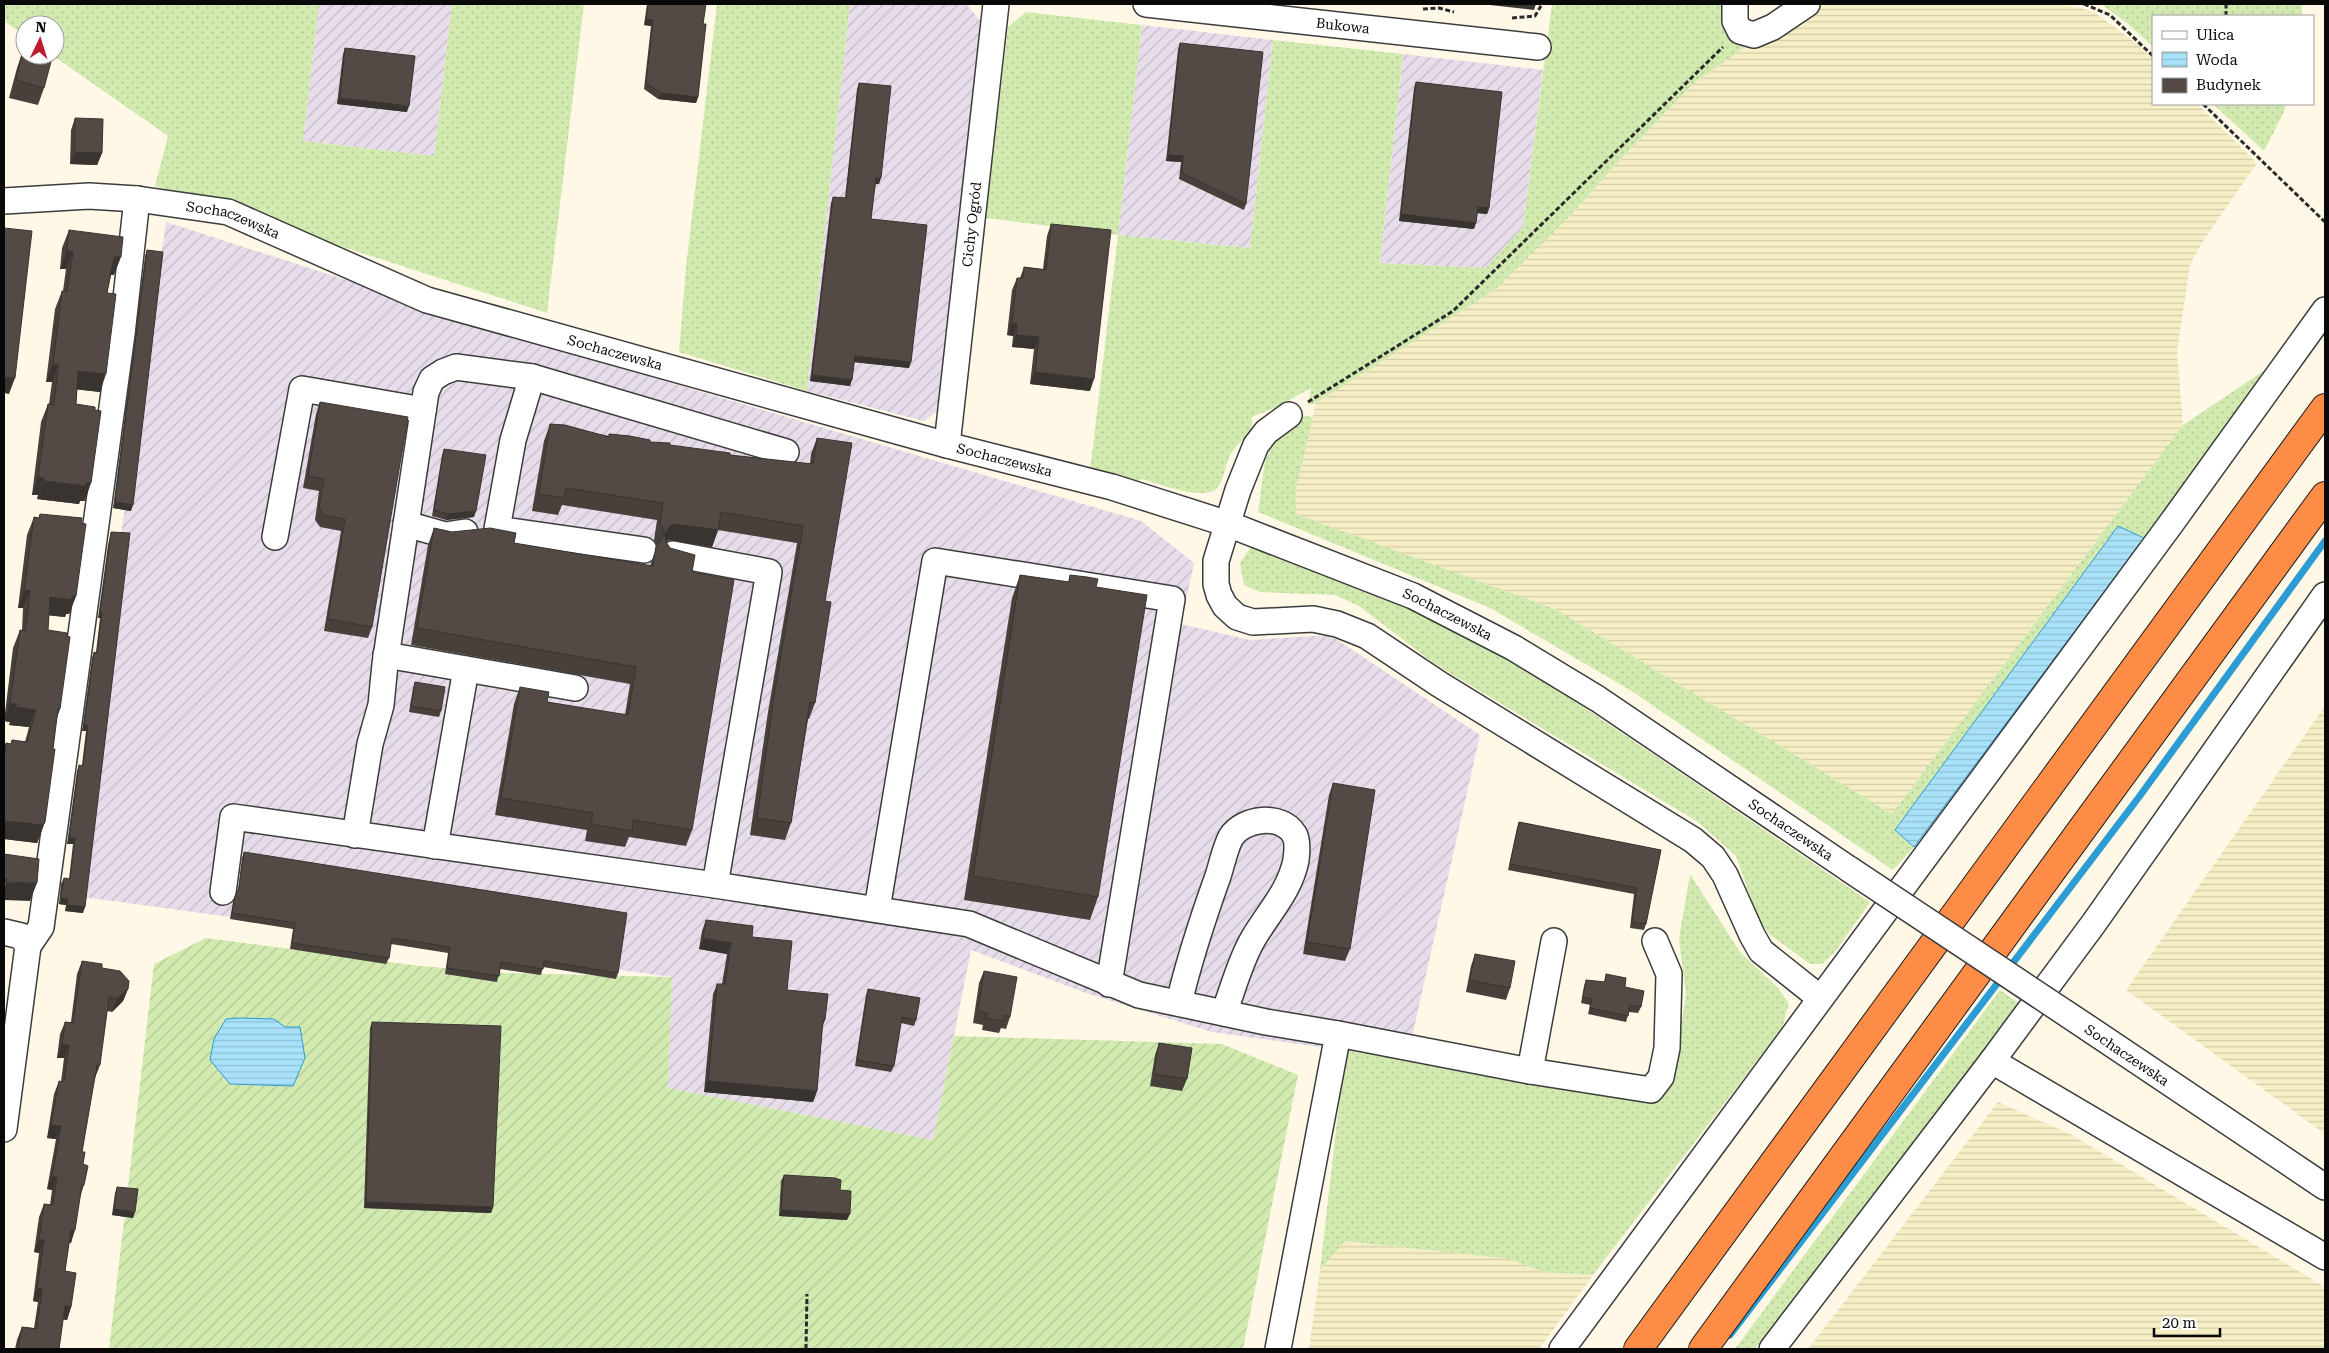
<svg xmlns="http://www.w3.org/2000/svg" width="2329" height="1353" viewBox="0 0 2329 1353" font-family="'Roboto Serif',serif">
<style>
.industrial{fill:url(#industrial-furrows)}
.farmland{fill:url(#farmland-rules)}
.grass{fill:url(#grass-dots)}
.garden{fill:url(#garden-furrows)}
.water{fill:url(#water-rules);stroke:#2b9dd4}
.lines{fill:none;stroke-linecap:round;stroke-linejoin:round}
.stream{stroke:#2b9dd4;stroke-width:7}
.minor-casing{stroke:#3c3c3c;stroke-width:28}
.highway-casing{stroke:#1a1a1a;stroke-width:30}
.path{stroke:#2b2b2b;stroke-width:3;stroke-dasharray:5 2.5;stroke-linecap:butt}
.minor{stroke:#fff;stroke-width:25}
.highway{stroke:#fd8d46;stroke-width:28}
.minor-bridge-casing{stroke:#3c3c3c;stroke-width:28;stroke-linecap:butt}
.minor-bridge{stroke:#fff;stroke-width:25}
.wall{fill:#47403b}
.shaded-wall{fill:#3a3430}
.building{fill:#534a45;stroke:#3a3430}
.labels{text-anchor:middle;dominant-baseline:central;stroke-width:5;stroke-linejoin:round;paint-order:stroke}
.street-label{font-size:14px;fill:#090909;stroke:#fff}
</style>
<defs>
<pattern id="industrial-furrows" width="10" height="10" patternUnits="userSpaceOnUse" patternTransform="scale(1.25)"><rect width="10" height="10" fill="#e7dcea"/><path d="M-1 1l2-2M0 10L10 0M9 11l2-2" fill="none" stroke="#c5bbc7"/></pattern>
<pattern id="farmland-rules" width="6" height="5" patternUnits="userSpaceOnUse" patternTransform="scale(1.25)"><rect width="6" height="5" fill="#f6eec5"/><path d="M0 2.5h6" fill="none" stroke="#d2cba8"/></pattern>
<pattern id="grass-dots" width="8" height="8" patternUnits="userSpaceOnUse" patternTransform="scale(1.25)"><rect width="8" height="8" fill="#d2eaaf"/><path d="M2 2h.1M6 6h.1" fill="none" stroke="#b3c795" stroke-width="1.8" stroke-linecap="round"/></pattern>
<pattern id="garden-furrows" width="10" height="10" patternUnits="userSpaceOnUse" patternTransform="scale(1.25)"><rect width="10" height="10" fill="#d2eaaf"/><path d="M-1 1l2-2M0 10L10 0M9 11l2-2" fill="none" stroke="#b3c795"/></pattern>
<pattern id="water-rules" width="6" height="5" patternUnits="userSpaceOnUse" patternTransform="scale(1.25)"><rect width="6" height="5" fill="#a8e1f9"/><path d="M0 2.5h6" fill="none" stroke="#8fc0d4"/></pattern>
</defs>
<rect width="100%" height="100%" fill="#fff8e6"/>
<path class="industrial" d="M319,4h133l-18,152 -131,-15z
M850,4l117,1 15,18 -45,388 -13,10 -117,-30z
M1142,25l131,15 -23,208 -132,-13z
M1403,54l140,16 -20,157 -37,41 -106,-5z
M166,222l464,149 511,150 53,42 -13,61 69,16 80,-5 150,100 -73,324 -195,-27 -123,-38 -118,-44 -38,190 -265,-52 4,-111 -603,-82z"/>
<path class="farmland" d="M1814,4h248l30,7 43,31 18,17v45h44l60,59 -54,78 -13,24 -13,86 6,74 -291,389 -335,-204 -262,-96 1,-25 20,-86 180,-114 71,-70 54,-60 72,-75 55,-39z
M2325,706v428l-199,-144z
M1998,1102l74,33 253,152v62h-517z
M1345,1241l165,18 33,13 50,3 -54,74h-230l11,-79z"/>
<path class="grass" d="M4,4h315l-16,137 131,15 18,-152h132l-37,309 -392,-127 13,-50 -116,-81h3v-30h-30v11l-21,-15z
M717,4h133l-43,387 -128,-39 7,-85z
M1552,4h178l18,41 -55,39 -72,75 -54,60 -71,70 -180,114 -8,2 3,-17 -32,18 -27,11c2,17 -11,22 -20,35 -7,10 -7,25 -14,35 -11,16 -60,-4 -77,-8l-3,2 -48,-10 28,-236 -132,-17 22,-191 18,-15 116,13 -24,210 132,13 23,-208 130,14 -23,209 106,5 37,-41z
M2101,4h201v12h-149v31l-26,-24z
M2213,104h73l-3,10 -19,37z
M2271,366l-127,172 -25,-12 -223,304 18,17 -21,23 -263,-180 -140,-82 -232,-96 7,-51 12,-25 24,-21 12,2 -17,72v25l261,96 335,204 291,-389z
M1250,548h20l178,76 96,56 326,222 -35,50 -13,12h-12l-41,-30 -11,-16 -22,-62 -38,-34 -263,-158 -76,-58 -24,-11 -75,-3 -16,-7 -4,-22z
M1690,874l50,78 39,37 10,15 -7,24 -189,247 -50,-3 -33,-13 -165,-18 -25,29 25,-219 62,8 238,41 24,-11 17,-94 -7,-57z
M2000,990l20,14 -265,345h-20z"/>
<path class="garden" d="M206,938l214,28 85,7 167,4 -4,111 265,52 21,-104 268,8 76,31 -55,274h-1134l45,-385z"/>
<path class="water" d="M2118,526l26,12 -230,309 -19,-17z
M239,1018l35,1 11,8h15l5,31 -12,28 -63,-2 -20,-24 4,-21 12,-20z"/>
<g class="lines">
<path class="stream" d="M1730,1335l409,-538 186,-256"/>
<g class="minor-casing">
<g id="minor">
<path id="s1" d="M1146,4l392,43"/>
<path d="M1735,4v17l5,10 14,4 19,-8 34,-23"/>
<path id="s2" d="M4,201l85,-5 48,3 91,13 199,88 520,145 165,42 116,37 185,72 101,52 84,51 251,170"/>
<path d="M532,377l-19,63 -16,89 147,21"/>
<path d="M1289,415l-23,17 -10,13 -18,45 -22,71v23l3,11 6,11 12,11 16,5 60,-3 24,5 30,12 72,48 254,156 20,17 12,18 27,60 9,16 59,47"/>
<path id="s3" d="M947,445l49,-441"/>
<path d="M406,524l39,11 20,-3"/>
<path d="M275,537l27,-148 121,21"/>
<path d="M673,554l96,18 -54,313"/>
<path d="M386,655l189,33"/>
<path d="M355,835l15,-91 11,-39 4,-41 41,-272 6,-13 11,-7 13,-5 76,10 254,75"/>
<path d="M435,846l31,-177"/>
<path d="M223,892l10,-75 482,68 254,39 170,71 127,27 72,12 -60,315"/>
<path d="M877,909l58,-348 237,38 -63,385"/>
<path d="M4,932l17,4 7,10 -24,183"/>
<path d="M28,946l13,-19 81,-593 15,-135"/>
<path d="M1179,1003c10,-43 24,-85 39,-127 4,-12 7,-28 13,-39 12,-19 50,-24 63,-3 4,6 3,18 2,26 -6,31 -28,53 -43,79 -13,22 -20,50 -29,74"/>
<path d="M2088,1028l237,159"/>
<path d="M1338,1034l192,37 121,19 10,-13 6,-29 2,-74 -14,-33"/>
<path d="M1992,1061l333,196"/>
<path d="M1530,1071l24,-130"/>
<path d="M1562,1349l608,-824 155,-215"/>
<path d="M1772,1349l220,-288 102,-138 231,-328"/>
</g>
</g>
<g class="highway-casing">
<path id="highway" d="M1638,1349l687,-941
M1703,1349l622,-853"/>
</g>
<path class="path" d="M2084,4l26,11 43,41
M1423,9l16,-1 15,4
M2226,16v-12
M1512,18l23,-2 7,-12
M2203,104l122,118
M1308,402l145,-91 270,-264
M806,1349l1,-55"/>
<use href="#minor" class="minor"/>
<use href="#highway" class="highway"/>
<g class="minor-bridge-casing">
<path id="minor-bridge" d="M1849,869l239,159"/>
</g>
<use href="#minor-bridge" class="minor-bridge"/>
</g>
<path class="wall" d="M647,4h59l-3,20 -5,73 -2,6 -38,-4 -14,-10 7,-63 -7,-1z
M1180,43l66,161 -2,6 -65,-31 2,-17 -15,-1 12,-112z
M345,48l62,64 -70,-8 6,-50z
M23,50l21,38 -6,17 -29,-7 8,-30z
M1416,82l73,126 -2,6 -10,-1 -3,16 -75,-8 15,-133z
M859,83l20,101h-4l-4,35 38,149 -55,-6 -4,24 -40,-5 21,-178 2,-6 12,1 12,-109z
M75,118l27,35 -5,12 -27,-1 1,-34z
M1051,224l39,167 -60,-7 4,-35 -22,-2 1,-11 -6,-1 5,-45 5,-12h3l4,-11 19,2 4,-33z
M69,230l45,45h-3l-4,18 -7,99 -23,-3 -1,15 9,97h-5l-1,3 -42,-5 1,-4h-6l9,-73 7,-18h1l3,-22h-6l9,-73 7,-18h1l3,-22h-6l2,-21z
M147,250l-16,261 -18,-3 32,-252z
M320,402l52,225 -4,11 -44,-7 17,-100 -21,-4 -5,-7 4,-29 -16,-3 13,-74z
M550,424l59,12v-2l41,8 80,13 80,9 1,-10 6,-16 8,163 -10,102 -6,16h-1l-17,104 -6,17 -35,-5 18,-123 29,-169 -79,-13 -6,17 -43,-7 -3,2 4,6 22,24v258l-6,16 -57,-9 -4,10 -40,-6 2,-11 -92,-15 19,-111 6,-17 27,15 78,13 5,-31 -219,-39 17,-100 6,-17 18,4 62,11 136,23 7,-21 -3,-5 3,-20 -95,-15 -4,10 -26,-4 12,-70z
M444,449l30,68 -28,3 -14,-4 10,-61z
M40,514l36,82 -7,18h-3l-1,3 -16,-2 -1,15 8,90 -11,102 -8,21 -33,-4v-91l2,-5 5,1 1,-4 13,2 4,-15 -20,-2 1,-3 -6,-1 9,-73 7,-18h2l1,-22h-5l9,-73 7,-18 5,1z
M111,532l-28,381 -18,-2 1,-6 -7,-1 2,-20 3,-6 5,1 4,-35h-6l10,-73 2,-6h3l4,-34h-4l10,-73 2,-6h2l4,-34h-2l10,-73z
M1020,575l48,7 2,-7 26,12 2,310 -8,23 -126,-20 48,-302z
M415,682l26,29 -2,6 -30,-5 4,-24z
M1333,783l17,166 -5,12 -42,-7 26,-159z
M1519,822l142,28 -15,74 -2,6 -14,-2 4,-34 -126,-24 9,-42z
M244,852l374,121 -2,6 -73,-12 -2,8 -41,-6 -3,13 -52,-8 3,-21 -57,-9 -2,14 -3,6 -96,-15 3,-20 -63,-10 3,-17 5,-11 4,-33z
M706,920l46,17 35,53 38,30 -3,8 -5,63 -4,11 -109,-10 9,-98 4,-10h5l5,-30 -28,-5 3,-18z
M1475,954l35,34 -4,12 -40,-8 5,-26z
M82,961l20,7 26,21 -5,12 -11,11 -5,-1 -12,67h-1l-12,74 2,33 -4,12 -9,46h-2l-4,28 6,36 -4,13 -4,-1 -4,30h-44l2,-9 5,-13 12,1 4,-26 -5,-1 6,-48 -5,-1 5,-35 5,-13 6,1 2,-15 -5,-1 9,-50 -9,-1 7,-44 5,-13 2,1 3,-24h-7l3,-24 5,-12h6l6,-48z
M984,971l26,46 -4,12 -5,-1 -2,5 -17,-3 1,-5 -10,-2 6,-40z
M1606,974l19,13 16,20 -3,6 -9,-1 -3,10 -38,-8 2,-9 -9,-2 3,-17 2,-6 18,2z
M868,989l48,31 -2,6 -13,-3 -7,43 -3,6 -36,-6 11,-71z
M372,1022l121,185 -2,6 -127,-5 6,-180z
M1159,1043l28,36 -5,12 -32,-5 5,-31z
M784,1175l56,15 7,30 -68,-4 2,-35z
M117,1187l16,31 -21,-3 3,-22z"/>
<path class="shaded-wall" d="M1481,4h55l-2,6z
M646,19l7,1 -2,6 -7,-1z
M661,93l37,4 -2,6 -38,-4z
M340,98l69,8 -2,6 -70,-8z
M75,152l27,1 -5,12 -27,-1z
M1168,155l15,1 -2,6 -15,-1z
M876,178h5l-2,6h-5z
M1478,207l11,1 -2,6 -11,-1z
M1401,214l75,9 -2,6 -75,-8z
M67,251l6,1 -7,17h-6z
M114,257h7l-7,18 -6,-1z
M1012,323l5,1 -4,12 -6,-1z
M1016,335l23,2 -5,12 -22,-2z
M855,356l56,6 -2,6 -56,-6z
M53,364l5,1 -6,17h-6z
M78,371l28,3 -6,18 -28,-3z
M1035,372l59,7 -4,12 -60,-7z
M812,375l40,5 -2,6 -40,-5z
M4,377l11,1 -6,16 -5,-1z
M38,477l6,1 -6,17h-6z
M44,481l42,2h5l-6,18h-5l-1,3 -42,-5z
M115,502l18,3 -2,6 -18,-3z
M476,511l-2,6 -28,3 2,-6z
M675,524l43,6 -6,17 -43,-7 -7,4 3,-10 4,-7z
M24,590l6,1 -7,17h-5z
M72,596h4l-7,18h-3l-1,3 -21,-2 6,-18z
M100,612h2l-2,6h-2z
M10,703l6,1 -6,18 -6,-1z
M16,707l20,3 -7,17 -20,-2z
M58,709h2l-6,18z
M84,725h4l-2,6h-4z
M4,821l41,1 -8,21 -33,-4z
M69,838h6l-2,6h-6z
M4,879h3l-3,9z
M6,882l31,1 -7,18 -26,-1v-10z
M61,898l7,1 -2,6 -7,-1z
M67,905l18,2 -2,6 -18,-2z
M703,938l28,5 -4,11 -28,-5z
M128,989l-5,12 -11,11 5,-13z
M62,1045h7l-5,13h-7z
M97,1065h3l-5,13h-3z
M708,1081l109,10 -4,11 -109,-10z
M51,1125l10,1 -5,13 -9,-1z
M52,1177h5l-5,13 -5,-1z
M366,1202l127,5 -2,6 -127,-5z
M114,1209l21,3 -2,6 -21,-3z
M781,1210l69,4 -3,6 -68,-4z
M71,1230h4l-4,13h-5z
M39,1240h5l-5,13 -5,-1z
M37,1288l5,1 -4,13 -5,-1z
M65,1306l6,1 -4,13 -7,-1z"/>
<path class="building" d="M648,4h58l-3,20h3l-8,73 -37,-4 -15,-10 7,-63 -7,-1z
M1180,43l83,9 -17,152 -64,-31 1,-17 -15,-1z
M345,48l70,8 -6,50 -69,-8z
M23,50l2,1v4h16l11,3 -8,30 -28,-8z
M1416,82l86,10 -13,116 -11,-1 -2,16 -75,-9z
M859,83l32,3 -10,92h-5l-5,41 56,6 -16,137 -56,-6 -3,24 -40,-5 21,-178 13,1z
M75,118l28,1 -1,34 -27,-1z
M1051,224l60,6 -17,149 -59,-7 4,-35 -23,-2 1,-11 -5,-1 5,-45h6l1,-11 22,3z
M4,228l28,3 -17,147 -11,-1z
M69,230l54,7 -2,20h-7l-7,36 9,1 -10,80 -28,-3 -2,33 19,3v3l6,1 -10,72h-5v3l-42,-5v-3l-6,-1 10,-73 6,1 4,-37v-3l-5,-1 9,-73 5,1 6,-40 -6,-1z
M147,250l16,2 -30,253 -18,-3z
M320,402l88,15 -36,210 -44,-8 17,-100 -21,-4 -5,-7 5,-29 -16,-3z
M550,424l15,1 44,12v-3l21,2 20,4v2l20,1v2l60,8v2l83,9 4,-26 35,5 -27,158 6,1 -16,101 -5,-1 -19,121 -34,-5 17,-122 29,-170 -82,-14 -3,18 -43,-6 -6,3 -4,7 1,8 4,6 25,7 -3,17 42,8 -42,250 -59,-10 -1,11 -41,-7 2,-11 -92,-15 19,-111 29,5 -2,10 81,13 8,-48 -219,-39 17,-100 18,4 38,-4 26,5 -2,10 139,23 3,-20 8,-10v-8l-4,-5 3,-20 -97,-15 -2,10 -25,-4z
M444,449l42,6 -10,56 -28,3 -14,-4z
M40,514l42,4 -1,5 5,1 -10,72h-4v4l-22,-3 -2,33 19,3v3l3,1 -10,72h-2l-5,40h2l-10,73 -2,3 -39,-4v-64l2,-14 5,1 1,-4 15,2 9,-32 -20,-3v-3l-6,-1 10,-73 5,1 3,-20 2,-20 -6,-1 10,-73 5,1z
M111,532l19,1 -45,374 -18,-2 1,-6 -7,-1 3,-20 6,1 5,-41h-6l10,-73 4,1 5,-41h-4l10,-73 3,1 5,-41h-2z
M1020,575l49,7 1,-7 17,2 11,2 -2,8 51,8 -49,302 -125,-21z
M415,682l30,5 -4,24 -30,-5z
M1333,783l42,7 -25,159 -43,-7z
M1519,822l142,28 -15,74 -14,-2 5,-34 -127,-24z
M244,852l383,61 -9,60 -74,-12 -1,8 -42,-7 -2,14 -52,-8 3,-21 -58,-9 -3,20 -97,-15 3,-20 -63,-10 3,-17 4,-8z
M4,854l35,5 -2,24 -31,-1 1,-3h-3z
M706,920l47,6 -1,11 40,4 -5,49 41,4 -3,26h-2l-6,71 -109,-10 9,-97h8l6,-41 -28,-5z
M1475,954l40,7 -5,27 -40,-8z
M82,961l20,3v4l18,3 9,10 -1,8 -11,10 -8,-2 -9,68h-3l-15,87h3l-2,12 5,2 -4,19h-2l-7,45h-4l-6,41 11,2 -5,34 -6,-1 -6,43h-41l4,-22 15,2 5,-40 -5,-1 7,-48h-5l5,-36 9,1 4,-28h-5l9,-51 -10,-1 8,-44 5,1 5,-37h-7l3,-23 8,1z
M984,971l33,6 -7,40 -6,-2 -1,6 -17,-3 1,-5 -9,-2z
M1606,974l20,4 -1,9 19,4 -3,16 -11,-2 -2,11 -38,-8 2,-9 -9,-2 3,-17 19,2z
M868,989l52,9 -4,22 -14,-3 -8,49 -37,-6z
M372,1022l129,4 -8,181 -127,-5z
M1159,1043l33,5 -5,31 -33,-5z
M784,1175l51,3 6,2 -1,10 11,1 -1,23 -69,-4z
M117,1187l21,2 -3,23 -21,-3z"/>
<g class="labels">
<g class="street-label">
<text stroke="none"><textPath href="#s1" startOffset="198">Bukowa</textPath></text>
<text stroke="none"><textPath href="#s2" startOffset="232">Sochaczewska</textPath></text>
<text stroke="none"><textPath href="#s3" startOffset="222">Cichy Ogród</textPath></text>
<text stroke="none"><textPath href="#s2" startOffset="638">Sochaczewska</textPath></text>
<text stroke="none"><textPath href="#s2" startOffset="1042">Sochaczewska</textPath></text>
<text stroke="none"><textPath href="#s2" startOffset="1512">Sochaczewska</textPath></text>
<text stroke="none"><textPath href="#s2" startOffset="1918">Sochaczewska</textPath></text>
<text transform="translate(2127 1055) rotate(34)">Sochaczewska</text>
</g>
</g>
<rect width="2329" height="1353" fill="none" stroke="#090909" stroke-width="10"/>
<rect x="2152" y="15" width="162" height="90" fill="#ffffff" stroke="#9d9d9d"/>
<rect x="2162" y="31" width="25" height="8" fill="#ffffff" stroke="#9d9d9d"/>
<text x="2196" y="40" font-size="15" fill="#090909">Ulica</text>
<rect x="2162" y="52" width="25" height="15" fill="url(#water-rules)" stroke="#9d9d9d"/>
<text x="2196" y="65" font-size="15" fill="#090909">Woda</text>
<rect x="2162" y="78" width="25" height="15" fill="#534a45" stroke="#9d9d9d"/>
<text x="2196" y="90" font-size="15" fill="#090909">Budynek</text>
<g transform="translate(40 40) rotate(4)"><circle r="24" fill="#ffffff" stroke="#9d9d9d"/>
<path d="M0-4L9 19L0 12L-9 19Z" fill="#bf1c2f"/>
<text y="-8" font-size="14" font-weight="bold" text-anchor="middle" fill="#090909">N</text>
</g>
<path d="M2154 1328v8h66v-8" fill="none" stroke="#090909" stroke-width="2.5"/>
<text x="2162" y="1328" font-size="15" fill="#090909" stroke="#ffffff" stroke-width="4" paint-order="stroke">20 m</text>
</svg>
